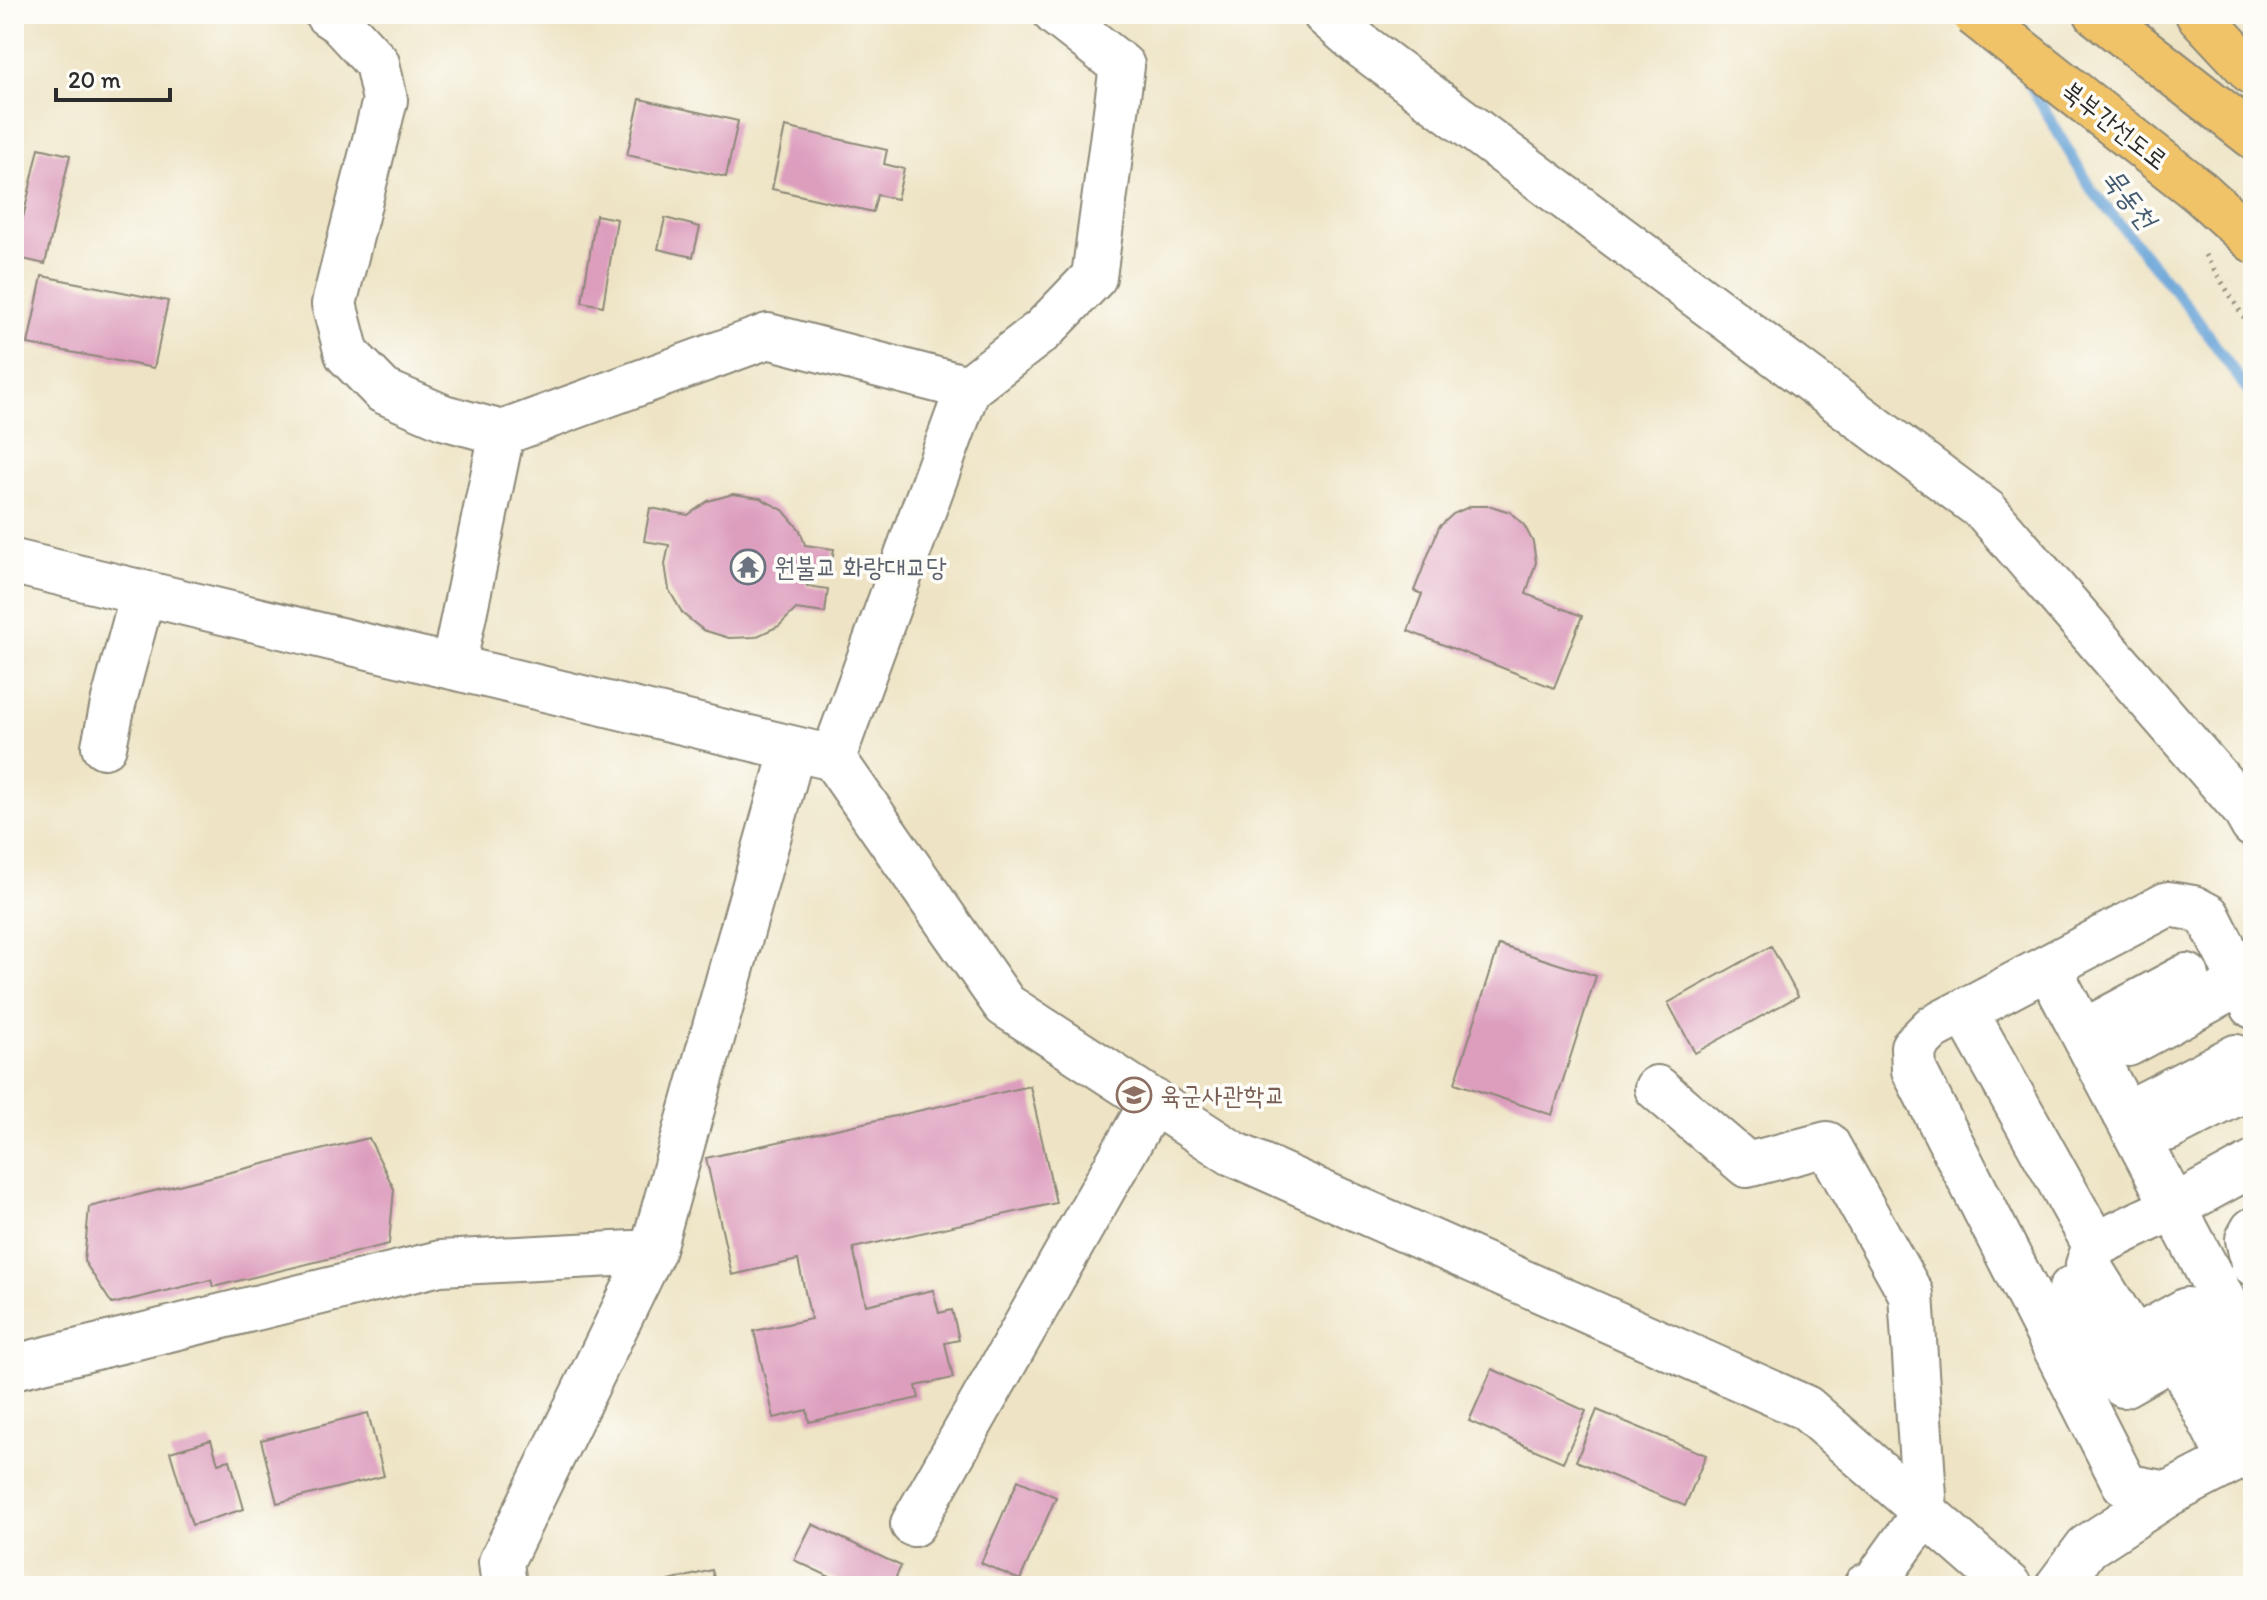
<svg xmlns="http://www.w3.org/2000/svg" width="2267" height="1600" viewBox="0 0 2267 1600" font-family="Itim,'Poor Story',sans-serif">
<style>
.lines{fill:none;stroke-linecap:round;stroke-linejoin:round}
.stream{stroke:#66a3d7;stroke-width:11}
.building{fill:#dd9ebe}
.minor-casing{stroke:#8c8878;stroke-width:48}
.highway-casing{stroke:#8c8878;stroke-width:48}
.path{stroke:#8c8878;stroke-width:5;stroke-dasharray:2 6;stroke-linecap:butt}
.minor{stroke:#fff;stroke-width:44}
.highway{stroke:#f1c369;stroke-width:44}
.highway-bridge-casing{stroke:#8c8878;stroke-width:48;stroke-linecap:butt}
.highway-bridge{stroke:#f1c369;stroke-width:44}
.labels{text-anchor:middle;dominant-baseline:central;stroke-width:7;stroke-linejoin:round;paint-order:stroke}
.street-label{font-size:26px;fill:#2b2b2b;stroke:#fdfcf7}
.worship-label{font-size:26px;fill:#5b616d;stroke:#fdfcf7;text-anchor:start}
.education-label{font-size:26px;fill:#785e54;stroke:#fdfcf7;text-anchor:start}
.water-label{font-size:28px;font-style:italic;fill:#435b70;stroke:#fdfcf7}
</style>
<rect width="100%" height="100%" fill="#fdfcf7"/>
<filter id="ink" filterUnits="userSpaceOnUse"><feTurbulence type="fractalNoise" baseFrequency=".0125" numOctaves="2"/><feDisplacementMap in="SourceGraphic" scale="16" xChannelSelector="R" yChannelSelector="G"/><feConvolveMatrix kernelMatrix="1 2 1 2 8 2 1 2 1" color-interpolation-filters="sRGB"/></filter>
<filter id="wash" filterUnits="userSpaceOnUse"><feTurbulence type="fractalNoise" baseFrequency=".006" numOctaves="4" result="noise"/><feDisplacementMap in="SourceGraphic" scale="32" xChannelSelector="R" yChannelSelector="G"/><feGaussianBlur stdDeviation="1.8" result="paint"/><feColorMatrix in="noise" values="0 0 0 0 0 0 0 0 0 0 0 0 0 0 0 0 0 1.4 0 .05"/><feComposite in="paint" operator="in"/></filter>
<g filter="url(#wash)">
<rect width="100%" height="100%" fill="#eee4c5"/>
<g class="lines">
<path class="stream" d="M2025,77l66,112 100,122 62,87"/>
</g>
<g id="blocks">
<path class="building" d="M640,99l98,22 -12,56 -99,-22z
M785,127l102,23 -3,14 20,5 -7,30 -20,-4 -4,17 -101,-23z
M39,148l31,7 -25,109 -31,-7z
M596,215l21,4 -14,87 -21,-4z
M665,218l35,9 -7,30 -35,-8z
M42,276l126,25 -14,67 -126,-24z
M733,494l27,4 23,12 17,20 5,15 29,4 -4,24 -21,-3 -2,16 21,3 -3,24 -29,-4 -17,17 -24,11 -26,1 -26,-8 -20,-16 -14,-24 -4,-26 4,-19 -25,-4 6,-33 38,7 20,-14z
M1471,506h20l19,6 14,13 9,17 3,20 -10,32 56,22 -28,72 -146,-57 14,-37 -8,-3 25,-64 14,-13z
M1499,945l97,31 -44,139 -97,-32z
M1771,946l27,50 -103,57 -27,-50z
M1030,1086l26,117 -203,45 13,57 67,-15 6,23 13,-3 7,30 -14,3 8,35 -37,8 3,12 -110,24 -2,-12 -33,8 -20,-87 57,-12 -13,-59 -66,15 -26,-117z
M369,1138l25,51 -5,55 -176,43 -2,-7 -99,24 -28,-43 5,-54z
M1492,1369l94,42 -23,51 -94,-41z
M1597,1410l109,45 -21,51 -109,-45z
M368,1413l16,63 -107,27 -16,-63z
M211,1440l7,23 12,-3 14,49 -52,16 -22,-73z
M1018,1480l38,17 -36,83 -39,-17z
M812,1524l89,42 -9,20h-43l-55,-26z
M712,1570l4,16h-62v-1z"/>
</g>
</g>
<g filter="url(#ink)">
<use href="#blocks" fill-opacity="0" stroke="#8c8878" stroke-width="2"/>
<g class="lines">
<g class="minor-casing">
<path id="minor" d="M327,14l12,8 38,41 8,37 -51,204 13,50 36,37 60,26 59,16 -49,234
M1325,14l37,32 624,465 258,298 9,16
M502,433l266,-97 200,52
M14,562l819,196 172,247 227,148 574,255 203,178
M104,746l9,-42 30,-111
M833,758l135,-370 75,-58 51,-53 28,-211 -66,-52
M2048,967l205,390
M1965,1011l130,234
M2083,1032l104,-56
M2128,1044l113,-61
M1657,1088l90,77 80,-21 84,150 14,218 -52,73 -7,1
M2125,1114l111,-57
M2167,1129l86,-44
M2253,1164l-79,43 -79,38 -7,20 46,74 53,-29 66,113
M2253,1230l-5,9 5,24
M2071,1289l52,96 53,-30 55,106
M14,1367l426,-104 212,-11
M2168,1494l-34,-6 -10,-5 -210,-413 -1,-23 19,-19 236,-124 25,4 15,8 45,90
M913,1524l240,-423
M504,1586l-3,-24 151,-310 141,-503
M2058,1586l29,-39 81,-53 85,-44"/>
</g>
<g class="highway-casing">
<path id="highway" d="M2097,14l156,122
M2198,14l55,59
M2200,192l53,48"/>
</g>
<path class="path" d="M2205,255l48,77"/>
<use href="#minor" class="minor"/>
<use href="#highway" class="highway"/>
<g class="highway-bridge-casing">
<path id="highway-bridge" d="M1974,14l226,178"/>
</g>
<use href="#highway-bridge" class="highway-bridge"/>
</g>
</g>
<defs>
<g id="temple-ring" transform="scale(1.8)"><circle r="9.5" fill="#fdfcf7" stroke="#6b7280" stroke-width="1.5"/><path d="M0-6L5-2H3V0L6.5 2.5H4V6H1.5V3h-3V6H-4V2.5H-6.5L-3 0V-2H-5Z" fill="#6b7280"/></g>
<g id="university-ring" transform="scale(1.8)"><circle r="9.5" fill="#fdfcf7" stroke="#8d6e63" stroke-width="1.5"/><path d="M0-5L7-2L0 1L-7-2ZM-4 1L0 2.5L4 1V4Q0 6-4 4Z" fill="#8d6e63"/></g>
</defs>
<g fill-rule="evenodd">
<use href="#temple-ring" x="748" y="567"/>
<use href="#university-ring" x="1134" y="1095"/>
</g>
<g class="labels">
<g class="street-label">
<text transform="translate(2115 125) rotate(38)">북부간선도로</text>
</g>
<g class="worship-label">
<text x="774" y="567">원불교 화랑대교당</text>
</g>
<g class="education-label">
<text x="1160" y="1095">육군사관학교</text>
</g>
<g class="water-label">
<text transform="translate(2130 198) rotate(52)">묵동천</text>
</g>
</g>
<rect width="2267" height="1600" fill="none" stroke="#fdfcf7" stroke-width="48"/>
<path d="M56 88v12h114v-12" fill="none" stroke="#2b2b2b" stroke-width="4"/>
<text x="68" y="88" font-size="24" fill="#2b2b2b" stroke="#fdfcf7" stroke-width="6" paint-order="stroke">20 m</text>
</svg>
